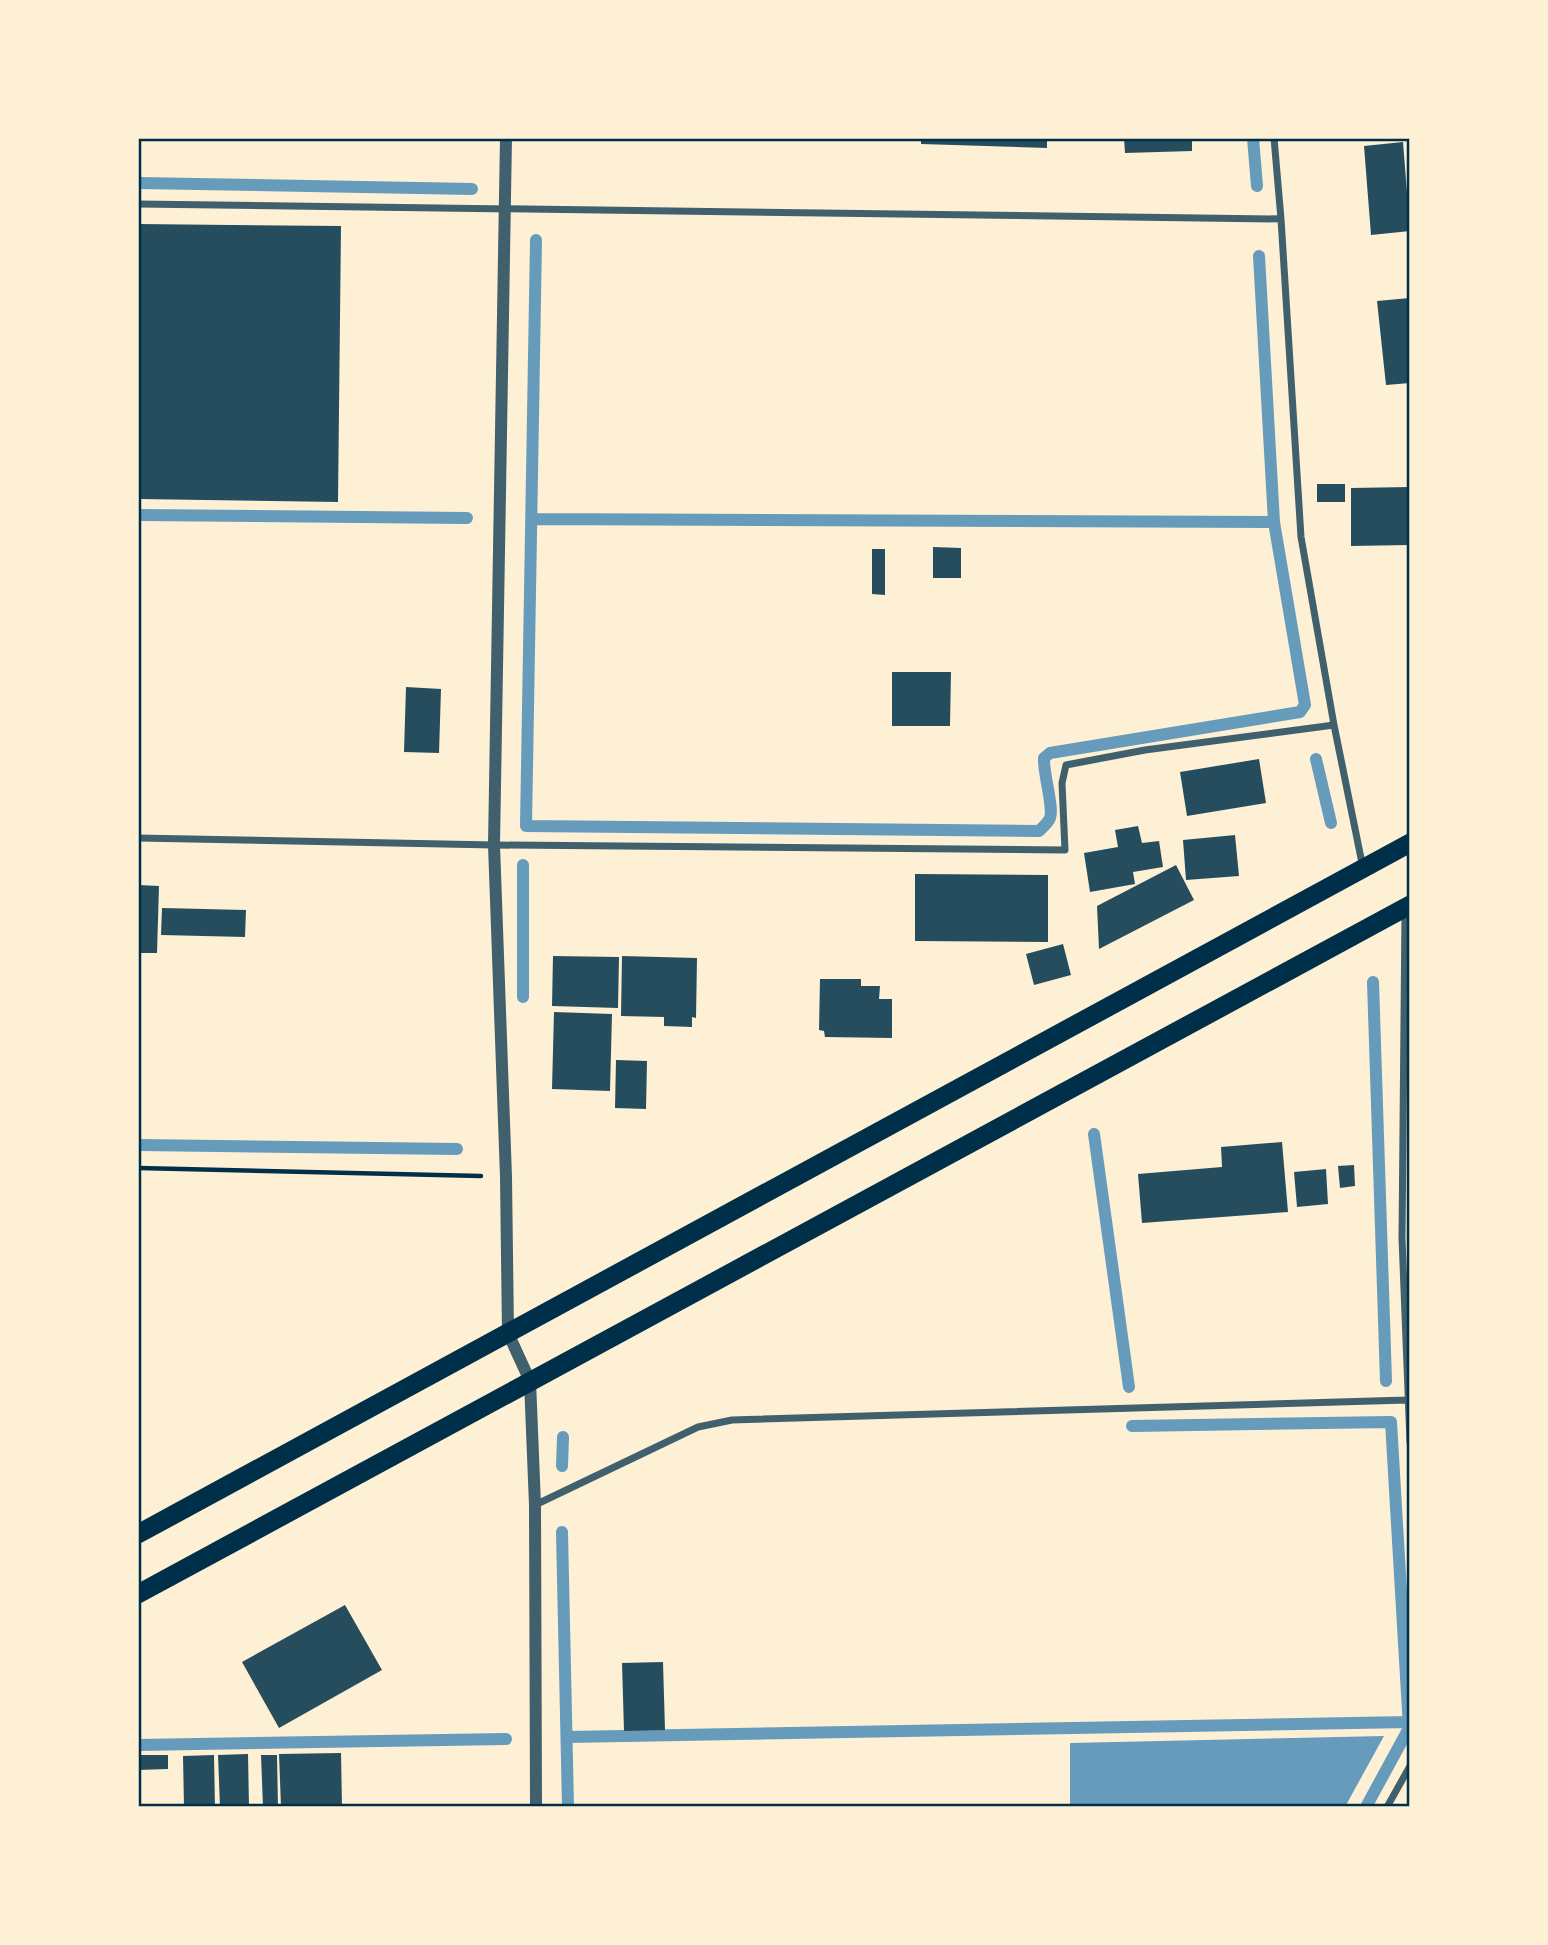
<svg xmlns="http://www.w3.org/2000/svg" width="1548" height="1945" viewBox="0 0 1548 1945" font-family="'Asap Condensed',sans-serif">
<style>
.water{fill:#669bbc}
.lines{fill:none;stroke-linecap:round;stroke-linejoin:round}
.stream{stroke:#669bbc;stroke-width:12}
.building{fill:#264d5e}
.path{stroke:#003049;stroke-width:4.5}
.minor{stroke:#3f606c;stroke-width:7}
.tertiary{stroke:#3f606c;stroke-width:12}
.trunk{stroke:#003049;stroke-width:19}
.neatline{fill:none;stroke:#003049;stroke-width:2.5}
</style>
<rect width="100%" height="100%" fill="#fdf0d5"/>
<path class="water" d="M1384,1736l-39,71h-275v-64z"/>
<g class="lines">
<path class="stream" d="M1253,138l4,48
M138,183l334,6
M536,240l-10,586 513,5c4,-4 9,-8 11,-13 4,-11 -7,-45 -6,-60l6,-5 250,-41 5,-7 -31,-183 -15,-266
M138,515l329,3
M532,519l742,3
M1316,759l15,64
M1373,982l13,399
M523,997v-132
M1094,1134l35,253
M138,1145l319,4
M1132,1426l259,-4 18,306 -43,79
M562,1466l1,-29
M562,1532l6,275
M568,1737l841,-15
M138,1745l368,-6"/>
</g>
<path class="building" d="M921,138h126v10l-126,-4z
M1124,138h68v13l-67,2z
M1403,142l7,89 -39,4 -7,-89z
M138,224l203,2 -3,276 -200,-3z
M1410,298v85l-24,2 -9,-84z
M1317,484h28v18h-28z
M1410,487v58l-59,1v-58z
M933,547l28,1v30h-28z
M872,549h13v46l-13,-1z
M892,672h59l-1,54h-58z
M406,687l35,2 -2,64 -35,-1z
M1259,759l7,44 -79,13 -7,-44z
M1138,826l4,17 17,-2 4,26 -30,5 2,12 -45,8 -6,-39 34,-6 -3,-17z
M1235,835l4,41 -53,4 -3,-40z
M1176,865l18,35 -95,49 -2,-43z
M915,874l133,1v67l-133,-1z
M138,885l21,1 -2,67h-19z
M162,908l84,2 -1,27 -84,-2z
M1063,944l8,31 -37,10 -8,-31z
M553,956l66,1 -1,51 -66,-2z
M622,956l75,2 -1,60 -4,-1v10l-28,-1v-9l-43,-1z
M820,979h41v7h19l-1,13h13v39l-67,-1 -1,-6 -5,-1z
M554,1012l58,2 -2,77 -58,-2z
M616,1060l31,1 -1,48 -31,-1z
M1282,1142l6,70 -146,11 -4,-49 84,-7 -1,-20z
M1354,1165l1,21 -15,2 -2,-22z
M1326,1169l2,35 -31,3 -3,-35z
M345,1605l37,65 -103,58 -37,-66z
M663,1662l2,68 -41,1 -2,-68z
M341,1753l1,54h-61l-2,-53z
M248,1754l1,53h-29l-2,-52z
M138,1755h30v14l-30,1z
M214,1755l1,52h-31l-1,-51z
M261,1755h16l1,52h-15z"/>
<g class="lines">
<path class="path" d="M138,1168l343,8"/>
<path class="minor" d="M1274,138l7,81 20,318 33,188 29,143
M138,204l1143,15
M138,838l356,7 571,5 -3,-67 4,-18 79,-15 189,-25
M1405,912l-3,326 8,204
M535,1505l163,-78 34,-7 675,-20
M1387,1807l23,-41"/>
<path class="tertiary" d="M506,138l-12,707 12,332 2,156 22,48 5,124 1,302"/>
<path class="trunk" d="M138,1534l1272,-691
M138,1594l1272,-689"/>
</g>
<rect width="1548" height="1945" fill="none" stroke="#fdf0d5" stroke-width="280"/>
<rect x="140" y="140" width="1268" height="1665" class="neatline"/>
</svg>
